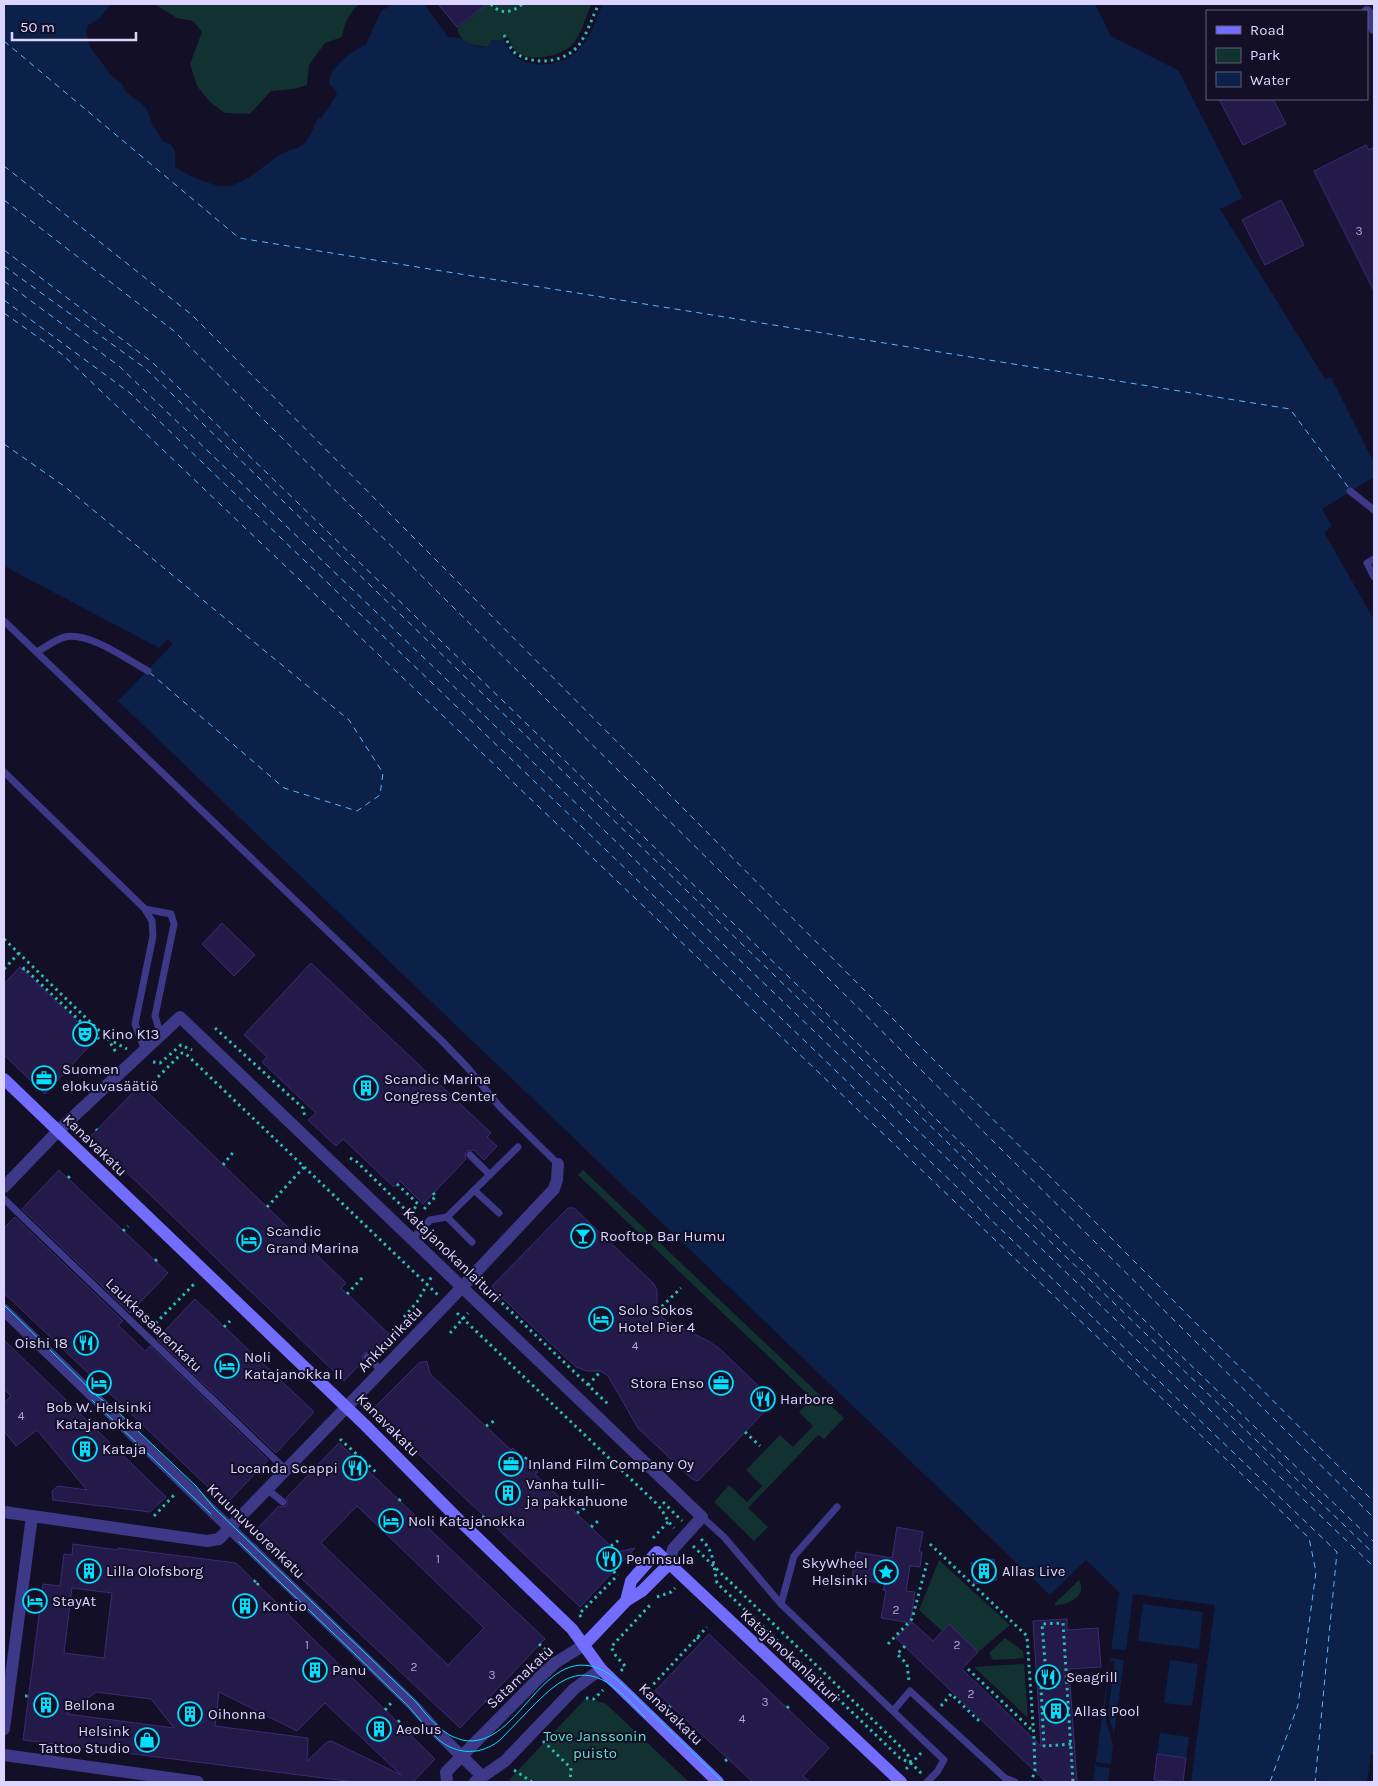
<svg xmlns="http://www.w3.org/2000/svg" width="1378" height="1786" viewBox="0 0 1378 1786" font-family="Karla,sans-serif">
<style>
.green{fill:#113231}
.water{fill:#0b214a}
.pier{fill:#130f27;fill-rule:evenodd}
.lines{fill:none;stroke-linecap:round;stroke-linejoin:round}
.ferry{stroke:#63b4ff;stroke-width:1;stroke-dasharray:6 5;stroke-linecap:butt}
.building{fill:#241a49;stroke:#3b2b76;fill-rule:evenodd}
.path{stroke:#2bbdb6;stroke-width:3;stroke-dasharray:2.5 4;stroke-linecap:butt}
.service{stroke:#3d3888;stroke-width:7}
.minor{stroke:#3d3888;stroke-width:12}
.secondary{stroke:#726cff;stroke-width:12}
.tram{stroke:#01e1ff;stroke-width:1}
.labels{text-anchor:middle;dominant-baseline:central;stroke-width:4;stroke-linejoin:round;paint-order:stroke}
.number-label{font-size:12px;fill:#ada6d2}
.poi-label{font-size:15px;fill:#dbd5ff;stroke:#130f27;text-anchor:start}
.street-label{font-size:15px;fill:#dbd5ff;stroke:#130f27}
.park-label{font-size:15px;fill:#5ce4c4;stroke:#130f27}
</style>
<rect width="100%" height="100%" fill="#130f27"/>
<path class="green" d="M157,4h202c-10,9 -15,20 -17,33l-17,6 -16,22 -2,20 -13,4 -23,2 -21,23 -25,-1 -15,-11 -13,-16 -7,-22 12,-32 -9,-11 -16,-3 -21,-13z
M474,4h116l1,1c-5,12 -9,26 -16,36 -9,15 -46,23 -59,10 -4,-3 -6,-10 -8,-14l-8,4 -8,-1 -4,7c-17,-3 -26,-1 -31,-19l22,-17z
M583,1170l261,248 -20,21 -6,-4 -70,73 20,19 -14,14 -40,-39 15,-17 18,17 15,-16 -16,-16 34,-35 13,12 20,-21 -14,-14 13,-14 -234,-223z
M939,1560l71,65 -32,27 -29,-27 -7,6 -23,-21z
M1079,1580c9,16 -11,25 -24,25v-2z
M1005,1638l18,13 1,7 -31,2 -4,-7z
M1024,1664l4,54 -54,-51z
M585,1699l20,4 84,79h-178l-2,-2z"/>
<path class="water" d="M4,4h107l-12,15 -11,6c-7,20 14,35 23,50 3,4 9,6 12,10 1,2 1,5 3,7 5,5 13,8 18,14 5,5 7,14 9,21l3,3 7,11 7,3 5,7v16c12,8 36,19 50,19 19,0 40,-22 56,-32 7,-4 16,-5 22,-9 7,-6 11,-19 15,-27l3,1 16,-25 -2,-5 -6,-5 3,-13 17,-17 17,-10 15,-33 12,-7h31l24,33 11,1 16,8 12,1 5,-7 8,1 3,-2c3,5 6,12 11,16 19,17 54,10 69,-10 8,-10 13,-26 19,-39l-1,-2h494l16,32 68,35 64,127 -23,11 105,170 6,-2 43,86v14l-52,32 10,17 -6,5 -1,3 49,86v1134h-3l-4,28h-274l26,-190 -33,-32 -36,35 -932,-894 55,-57 -5,-5 -9,9 -155,-82z"/>
<path class="pier" d="M1133,1594l82,11 -24,177h-83l2,-14 -14,-2v-4l15,2 2,-19 -9,-31 6,-53h4v7l-6,46 6,20 10,-74 -14,-2 1,-9 15,1zM1143,1604l60,8 -4,37 -61,-8zM1170,1660l28,4 -6,42 -28,-3zM1160,1733l29,4 -3,21 -29,-4z"/>
<g class="lines">
<path class="ferry" d="M4,41l235,197 1051,171 58,78
M4,166l188,149 1182,1187
M4,200l170,131 1200,1187
M4,250l148,112 1222,1180
M4,266l141,102 1229,1186
M4,281l115,85 1255,1201
M4,300l126,93 1207,1159 -22,230
M4,313l59,42 1246,1183 7,34 -18,133 -28,77
M4,444l60,42 285,234 34,53 -3,22 -23,16 -73,-23 -135,-116"/>
</g>
<path class="building" d="M438,4h49l-30,23z
M1219,99h54l13,25 -43,21z
M1366,145l3,5 5,-3v144l-60,-120z
M1281,200l23,45 -39,20 -23,-45z
M222,923l33,32 -21,21 -32,-32z
M311,963l180,170 -4,4 10,9 -13,14 -10,-10 -7,1 -2,3 1,5 -43,45 -23,-23 -6,6 -51,-48 -7,7 -28,-26 8,-7 -54,-51 5,-5 -23,-22z
M20,967l76,72 -51,55 -41,-39v-71z
M140,1085l206,198 -5,5 48,46 -18,19 -3,-1 -4,1 -2,3 1,5 -19,20 -254,-244z
M59,1170l109,103 -38,40 -108,-104z
M568,1208h6l80,76 3,6v21l3,5 6,4 44,22 11,8 49,47 2,4 -2,5 -72,75 -6,-2 -54,-51 -30,-52 -7,-5h-14l-11,-4 -80,-75 -4,-6z
M15,1217l108,104 -5,4 27,26 5,-5 118,114 -42,44 -222,-211v-65z
M195,1299l119,113 -38,41 -119,-114z
M4,1340l162,157 -16,15 -97,-12 -1,-9 6,-5 29,4 -50,-60 -21,16 -12,-15v-28l7,-7 -7,-7z
M427,1361l3,13 81,76 2,-2 25,24 -3,2 82,78 18,-4 -55,59 -208,-197 47,-47z
M339,1443l206,196 -85,89 -207,-195 26,-27 4,1 4,-1 1,-4 -2,-4zM357,1506l127,122 -36,37 -127,-122z
M897,1527l26,5 -4,20h3l-2,15 -10,-1 -4,25 9,1 -5,31 -29,-5 5,-27 -3,-1 2,-6 -33,-6 4,-26 36,6z
M73,1544l45,6v-2l118,15 199,196 -21,22 3,1h-62l-332,-42 20,-156 17,2 4,-32 8,1zM72,1588l40,5 -8,65 -40,-5zM96,1692l55,7 23,29 -107,-14zM219,1692l78,39 28,-28 76,72 -70,-34 -4,1 -20,19 1,-23 -93,-12z
M994,1559l3,21 -23,4 -3,-21z
M1067,1619v11l31,-2 3,39 -32,2 8,113h-31l-150,-144 16,-16 21,19 16,-17 29,28 -16,17 79,77 -8,-125z
M709,1634l120,114 -26,28 7,6h-57l-98,-91z
M1157,1754l29,4 -3,24 -29,-2z"/>
<g class="lines">
<path class="path" d="M491,4c9,11 21,9 31,0
M504,35c3,5 6,13 10,17 19,15 54,11 67,-10 7,-11 11,-24 17,-36l-1,-2
M4,939l104,100 9,15
M4,969l15,-16
M23,970l1,-2 75,71
M215,1028l88,80 2,9
M108,1039l19,10
M153,1062l7,1 21,-18 11,5
M158,1077l24,-24 4,1 252,241
M96,1129l1,1
M350,1158l7,4 59,58
M223,1165l12,-15
M68,1178l4,-4
M397,1184l21,20 -8,10
M267,1207l38,-41
M424,1209l12,-13 -3,-3
M123,1231l5,-5
M431,1235l12,11
M155,1261l5,-4
M483,1285l126,120
M347,1294l16,-17
M657,1311l24,-23
M457,1313l199,190c8,8 10,17 18,25
M404,1317l13,-15 15,-26
M224,1327l6,-6
M151,1328l45,-46
M450,1333l18,-20
M278,1378l7,-7
M588,1385l13,-14
M486,1426l8,-5
M745,1432l15,14
M340,1439l38,35
M525,1459l4,-4
M399,1501l2,-3
M663,1502l19,19
M577,1513l8,-5
M154,1516l22,-23
M483,1518l1,-2
M591,1527l7,-6
M653,1538l15,-16
M701,1539c14,13 12,26 16,44l183,175 12,6 10,10
M930,1544l97,92 7,103 1,32 -4,11
M611,1546l8,-6
M693,1546l214,207 4,10
M614,1571l2,5
M254,1582l3,-3
M257,1585l3,-3
M657,1597l14,-5 4,-4
M581,1617l-2,-3 39,-39
M697,1637l5,4
M539,1644l7,6
M888,1644l24,-25 15,-56
M905,1646l-8,8 10,10 2,17
M968,1669l65,62
M621,1671l4,-5 -9,-10 -5,-9 40,-43
M649,1689l58,-62
M25,1696h3
M586,1698l8,1 9,-9
M486,1700l7,6
M941,1706l10,-12 27,26 2,-2
M669,1708l2,-3
M787,1708l3,-3
M1042,1709l27,-1
M385,1710l6,-7
M398,1722l4,-4
M543,1741l28,27 -1,14
M1071,1744l-27,2 -3,-58 6,-1 -5,-63 21,-1 10,159
M725,1761l3,-2
M906,1769l16,-17
M514,1770l18,12"/>
<path class="service" d="M1350,491l24,19
M1374,559l-7,4 7,14
M4,621l438,420 25,26 33,40 58,57
M37,652c9,-5 19,-13 28,-15 23,-6 63,23 83,34
M4,772l141,137 7,12 1,15 -18,88 9,24
M145,909l26,5 3,10 -19,92 5,17
M470,1155l20,20
M474,1190l25,23
M4,1199l282,271
M412,1239l18,-19 17,-3
M472,1242l-25,-25 71,-70
M367,1357l15,14
M268,1490l15,12
M702,1517l22,20 57,67 163,156 -7,12 -10,10
M781,1604l13,-48 43,-49
M893,1711l17,-20 95,87 10,4"/>
<path class="minor" d="M1367,12l7,16
M4,1187l54,-56 122,-114 522,500 -29,32 -4,15
M4,1310l409,395 26,29 44,43
M4,1512l203,29 12,-2 227,-235 108,-115 3,-9 1,-16
M4,1729l28,-213
M4,1755l194,27
M447,1782l-1,-10 93,-94 16,-15 29,-18
M475,1782l30,-21 69,-72 27,-20"/>
<path class="secondary" d="M4,1079l361,346 96,97 111,107 29,40 117,113
M626,1601l5,-20 26,-29 244,230
M584,1645l42,-44 16,-10 27,-27"/>
<path class="tram" d="M4,1305l93,91 21,16 78,74 18,22 202,194c9,11 19,24 32,32 4,3 9,4 14,6 61,13 82,-115 153,-62l108,104
M92,1400l119,114
M239,1542c53,53 109,104 162,157 15,13 31,40 49,48 17,8 35,5 50,-7 11,-11 21,-22 32,-33 22,-22 44,-44 76,-24 14,9 26,23 37,34"/>
</g>
<defs>
<g id="theatre-ring" transform="scale(1.25)"><circle r="9.5" fill="#130f27" stroke="#01e1ff" stroke-width="1.5"/><path d="M-5-5.5Q0-4 5-5.5V0Q5 5 0 6Q-5 5-5 0ZM-3.3-2.5H-1v1.5H-3.3ZM1-2.5H3.3v1.5H1ZM-2.8 1Q0 5.5 2.8 1Z" fill="#01e1ff"/></g>
<g id="office-ring" transform="scale(1.25)"><circle r="9.5" fill="#130f27" stroke="#01e1ff" stroke-width="1.5"/><path d="M-6-3h4V-5.5h4V-3h4V5H-6ZM-1-4.5V-3h2v-1.5ZM-6 0V1H6V0Z" fill="#01e1ff"/></g>
<g id="building-ring" transform="scale(1.25)"><circle r="9.5" fill="#130f27" stroke="#01e1ff" stroke-width="1.5"/><path d="M-4-6H4V6H1V3H-1V6H-4ZM-2.5-4.3h1.7v1.8h-1.7ZM.8-4.3h1.7v1.8H.8ZM-2.5-1h1.7V.8h-1.7ZM.8-1h1.7V.8H.8Z" fill="#01e1ff"/></g>
<g id="bar-ring" transform="scale(1.25)"><circle r="9.5" fill="#130f27" stroke="#01e1ff" stroke-width="1.5"/><path d="M-6-5H6L.8 .8V4.5H3.5V6h-7V4.5H-.8V.8Z" fill="#01e1ff"/></g>
<g id="hotel-ring" transform="scale(1.25)"><circle r="9.5" fill="#130f27" stroke="#01e1ff" stroke-width="1.5"/><path d="M-6-4.5h1.5V1H6V5H4.5V3h-9V5H-6ZM-4 0a1.8 1.8 0 1 1 3.6 0ZM.5 0V-2.5h3Q6-2.5 6 0Z" fill="#01e1ff"/></g>
<g id="restaurant-ring" transform="scale(1.25)"><circle r="9.5" fill="#130f27" stroke="#01e1ff" stroke-width="1.5"/><path d="M-5-6h1v4h1v-4h1v4h1v-4h1v5L-1.5 .5V6h-2V.5L-5-1ZM5-6V6H3V1.5H1.5Q1.5-4 5-6Z" fill="#01e1ff"/></g>
<g id="sight-ring" transform="scale(1.25)"><circle r="9.5" fill="#130f27" stroke="#01e1ff" stroke-width="1.5"/><path d="M0-6L1.8-2.2L6-1.7L2.9 1.2L3.7 5.4L0 3.3L-3.7 5.4L-2.9 1.2L-6-1.7L-1.8-2.2Z" fill="#01e1ff"/></g>
<g id="shop-ring" transform="scale(1.25)"><circle r="9.5" fill="#130f27" stroke="#01e1ff" stroke-width="1.5"/><path d="M-5-2.5h2.3a2.7 3.5 0 0 1 5.4 0H5L5.5 6h-11ZM-1.5-2.5h3a1.5 2.3 0 0 0-3 0Z" fill="#01e1ff"/></g>
</defs>
<g fill-rule="evenodd">
<use href="#theatre-ring" x="85" y="1034"/>
<use href="#office-ring" x="44" y="1078"/>
<use href="#building-ring" x="366" y="1088"/>
<use href="#bar-ring" x="583" y="1236"/>
<use href="#hotel-ring" x="249" y="1240"/>
<use href="#hotel-ring" x="601" y="1319"/>
<use href="#restaurant-ring" x="86" y="1343"/>
<use href="#hotel-ring" x="227" y="1366"/>
<use href="#hotel-ring" x="99" y="1383"/>
<use href="#office-ring" x="721" y="1383"/>
<use href="#restaurant-ring" x="763" y="1399"/>
<use href="#building-ring" x="85" y="1449"/>
<use href="#office-ring" x="511" y="1464"/>
<use href="#restaurant-ring" x="355" y="1468"/>
<use href="#building-ring" x="508" y="1493"/>
<use href="#hotel-ring" x="391" y="1521"/>
<use href="#restaurant-ring" x="609" y="1559"/>
<use href="#building-ring" x="89" y="1571"/>
<use href="#building-ring" x="984" y="1571"/>
<use href="#sight-ring" x="886" y="1572"/>
<use href="#hotel-ring" x="35" y="1601"/>
<use href="#building-ring" x="245" y="1606"/>
<use href="#building-ring" x="315" y="1670"/>
<use href="#restaurant-ring" x="1048" y="1677"/>
<use href="#building-ring" x="46" y="1705"/>
<use href="#building-ring" x="1056" y="1711"/>
<use href="#building-ring" x="190" y="1714"/>
<use href="#building-ring" x="379" y="1729"/>
<use href="#shop-ring" x="147" y="1740"/>
</g>
<g class="labels">
<g class="number-label">
<text x="1359" y="231">3</text>
<text x="635" y="1346">4</text>
<text x="21" y="1416">4</text>
<text x="438" y="1559">1</text>
<text x="896" y="1610">2</text>
<text x="307" y="1645">1</text>
<text x="957" y="1645">2</text>
<text x="414" y="1667">2</text>
<text x="492" y="1675">3</text>
<text x="971" y="1694">2</text>
<text x="765" y="1702">3</text>
<text x="742" y="1719">4</text>
</g>
<g class="poi-label">
<text x="102" y="1034">Kino K13</text>
<text x="62" y="1069">Suomen<tspan x="62" dy="17">elokuvasäätiö</tspan></text>
<text x="384" y="1079">Scandic Marina<tspan x="384" dy="17">Congress Center</tspan></text>
<text x="266" y="1231">Scandic<tspan x="266" dy="17">Grand Marina</tspan></text>
<text x="600" y="1236">Rooftop Bar Humu</text>
<text x="618" y="1310">Solo Sokos<tspan x="618" dy="17">Hotel Pier 4</tspan></text>
<text x="68" y="1343" text-anchor="end">Oishi 18</text>
<text x="244" y="1357">Noli<tspan x="244" dy="17">Katajanokka II</tspan></text>
<text x="704" y="1383" text-anchor="end">Stora Enso</text>
<text x="780" y="1399">Harbore</text>
<text x="99" y="1407" text-anchor="middle">Bob W. Helsinki<tspan x="99" dy="17">Katajanokka</tspan></text>
<text x="102" y="1449">Kataja</text>
<text x="528" y="1464">Inland Film Company Oy</text>
<text x="338" y="1468" text-anchor="end">Locanda Scappi</text>
<text x="526" y="1484">Vanha tulli-<tspan x="526" dy="17">ja pakkahuone</tspan></text>
<text x="408" y="1521">Noli Katajanokka</text>
<text x="626" y="1559">Peninsula</text>
<text x="868" y="1563" text-anchor="end">SkyWheel<tspan x="868" dy="17">Helsinki</tspan></text>
<text x="106" y="1571">Lilla Olofsborg</text>
<text x="1002" y="1571">Allas Live</text>
<text x="52" y="1601">StayAt</text>
<text x="262" y="1606">Kontio</text>
<text x="332" y="1670">Panu</text>
<text x="1066" y="1677">Seagrill</text>
<text x="64" y="1705">Bellona</text>
<text x="1074" y="1711">Allas Pool</text>
<text x="208" y="1714">Oihonna</text>
<text x="396" y="1729">Aeolus</text>
<text x="130" y="1731" text-anchor="end">Helsink<tspan x="130" dy="17">Tattoo Studio</tspan></text>
</g>
<g class="street-label">
<text transform="translate(95 1145) rotate(44)">Kanavakatu</text>
<text transform="translate(452 1255) rotate(44)">Katajanokanlaituri</text>
<text transform="translate(154 1325) rotate(44)">Laukkasaarenkatu</text>
<text transform="translate(390 1339) rotate(-46)">Ankkurikatu</text>
<text transform="translate(388 1425) rotate(45)">Kanavakatu</text>
<text transform="translate(256 1531) rotate(44)">Kruunuvuorenkatu</text>
<text transform="translate(790 1656) rotate(43)">Katajanokanlaituri</text>
<text transform="translate(520 1677) rotate(-43)">Satamakatu</text>
<text transform="translate(671 1714) rotate(44)">Kanavakatu</text>
</g>
<g class="park-label">
<text x="595" y="1736">Tove Janssonin<tspan x="595" dy="17">puisto</tspan></text>
</g>
</g>
<rect width="1378" height="1786" fill="none" stroke="#dbd5ff" stroke-width="10"/>
<rect x="1206" y="10" width="162" height="90" fill="#130f27" stroke="#635e7d"/>
<rect x="1216" y="26" width="25" height="8" fill="#726cff" stroke="#635e7d"/>
<text x="1250" y="35" font-size="15" fill="#dbd5ff">Road</text>
<rect x="1216" y="48" width="25" height="15" fill="#113231" stroke="#635e7d"/>
<text x="1250" y="60" font-size="15" fill="#dbd5ff">Park</text>
<rect x="1216" y="72" width="25" height="15" fill="#0b214a" stroke="#635e7d"/>
<text x="1250" y="85" font-size="15" fill="#dbd5ff">Water</text>
<path d="M12 32v8h124v-8" fill="none" stroke="#dbd5ff" stroke-width="2.5"/>
<text x="20" y="32" font-size="15" fill="#dbd5ff" stroke="#130f27" stroke-width="4" paint-order="stroke">50 m</text>
</svg>
